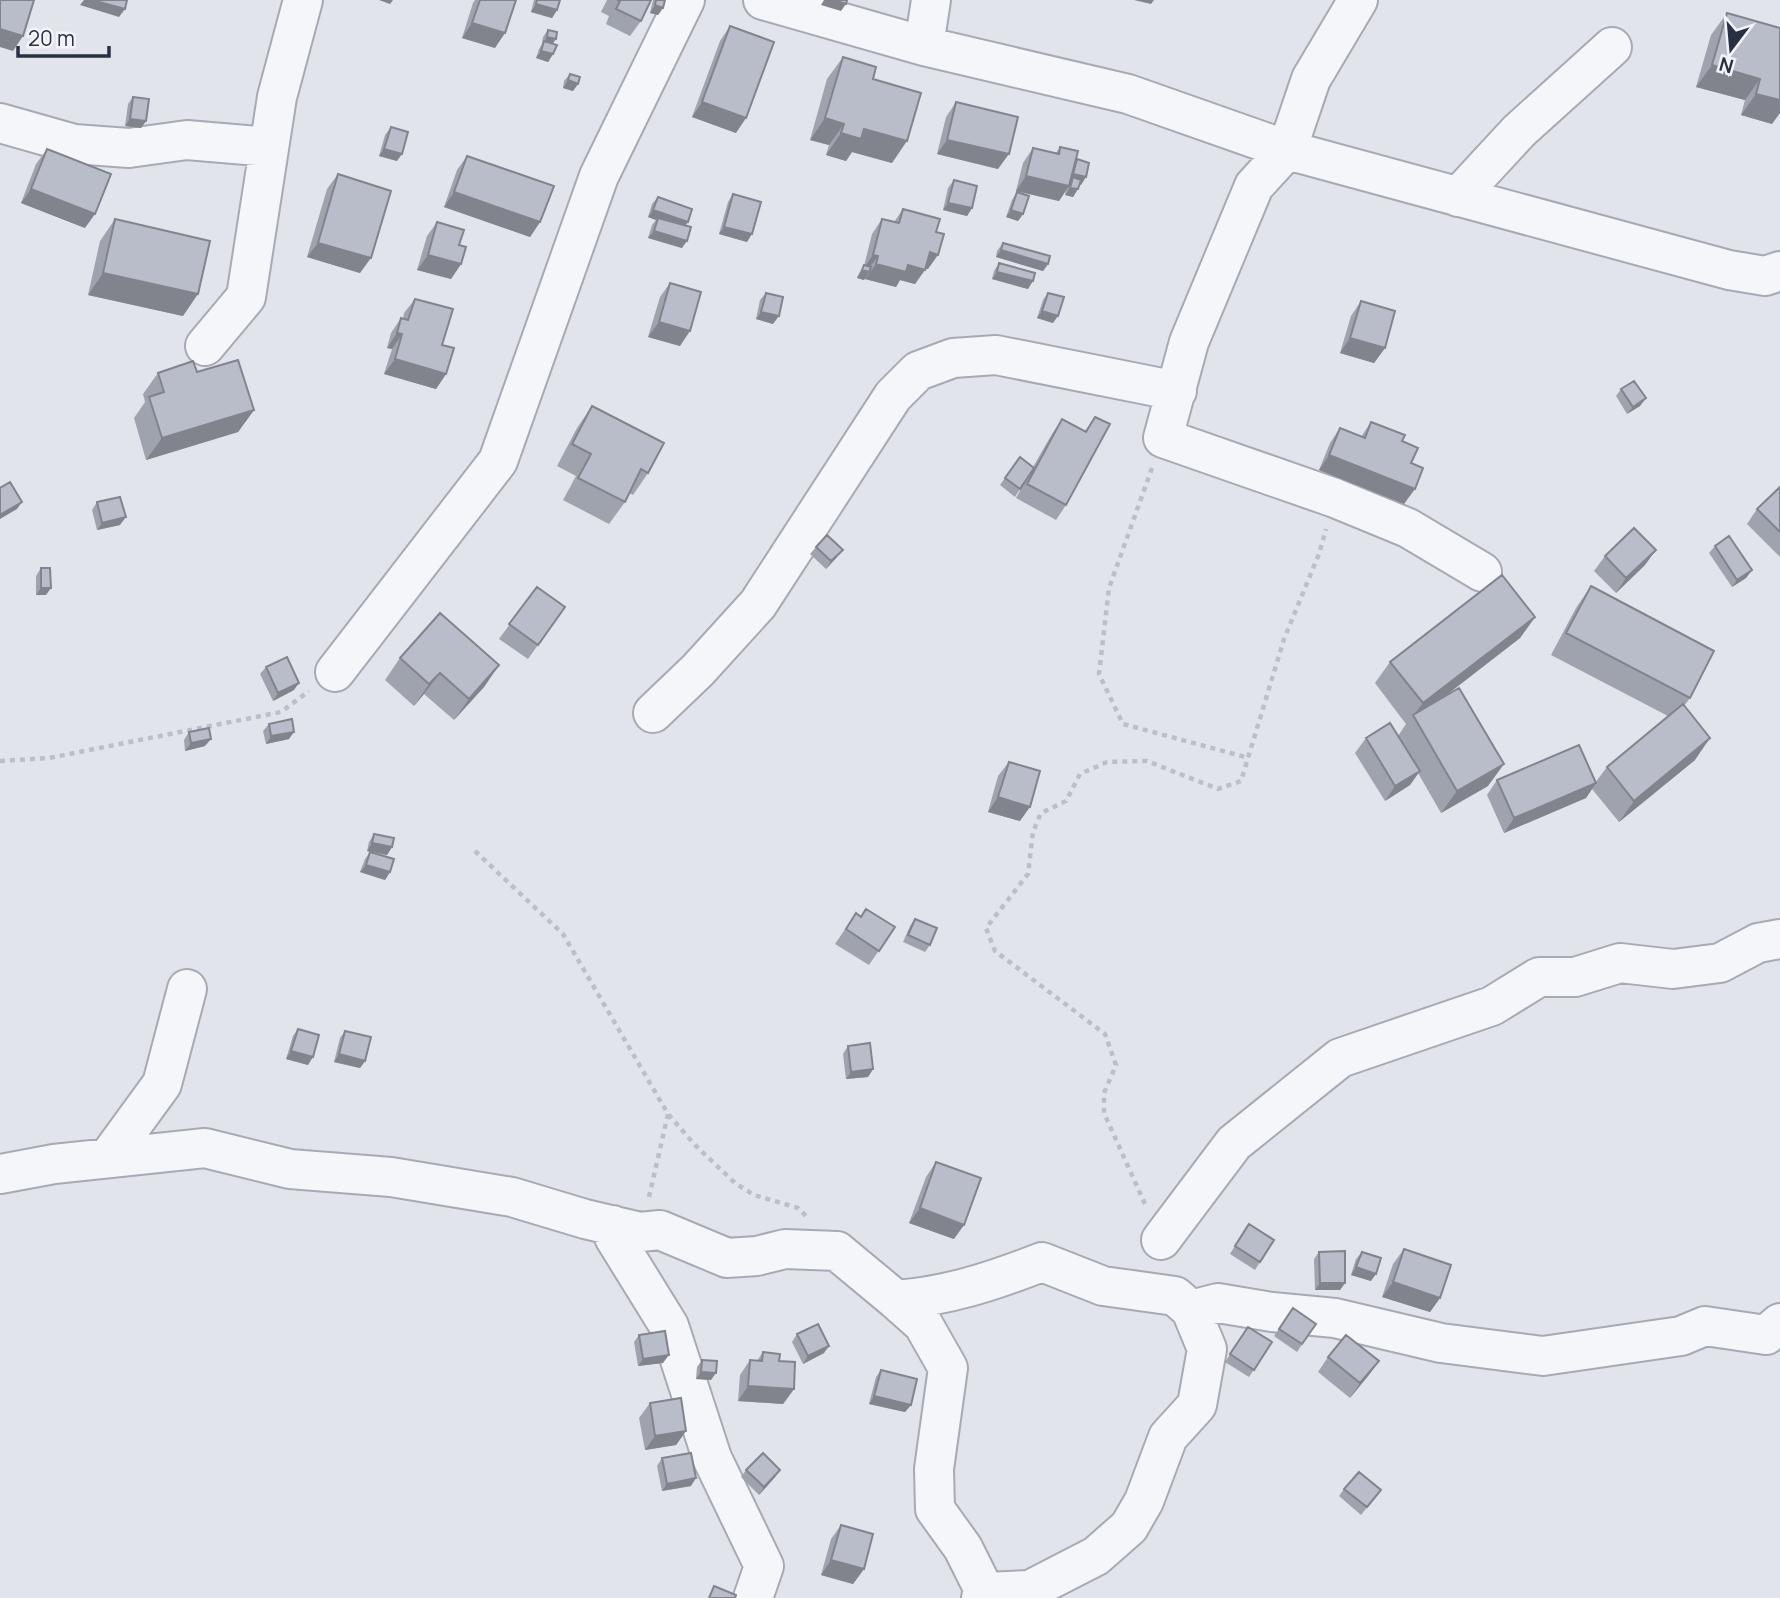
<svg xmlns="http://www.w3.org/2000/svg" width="1780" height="1598" viewBox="0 0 1780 1598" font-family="Manrope,sans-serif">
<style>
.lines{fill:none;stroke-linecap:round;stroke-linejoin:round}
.minor-casing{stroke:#a7aab6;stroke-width:42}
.path{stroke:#bcbfc6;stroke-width:4.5;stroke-dasharray:5 5;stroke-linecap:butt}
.minor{stroke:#f5f6f9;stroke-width:38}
.wall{fill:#9fa3ad}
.shaded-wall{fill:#82848d}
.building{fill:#b9bdc9;stroke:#82848d;stroke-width:2}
</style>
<rect width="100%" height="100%" fill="#e2e4eb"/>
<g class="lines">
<g class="minor-casing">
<path id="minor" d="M763,0l161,46 204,48 159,56 442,120 36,6 15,-5
M1358,0l-47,79 -24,71 -33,36 -65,156 -26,96 172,60 73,30 74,44
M924,46l7,-46
M0,123l74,21 55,4 58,-8 82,7
M1458,197l61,-66 93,-84
M205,346l41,-49 31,-200 26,-97
M335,672l163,-211 101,-285 86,-176
M653,713l45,-43 60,-66 135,-208 25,-25 35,-13 43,-3 181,36
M108,1158l54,-74 25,-95
M0,1174l54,-10 151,-16 85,21 101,8 121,20 73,22 55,13 20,-2 67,28 30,-2 28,-7 52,2 59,49c52,-4 97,-19 146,-38l61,24 72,10 16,14 27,-7 54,9 63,6 106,25 102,13 138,-20 24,-10 61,9 14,-12
M613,1225l1,12 55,89 43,132 52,108 -11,32
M1161,1240l73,-97 106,-85 152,-52 47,-29h36l45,-14 53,6 47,-6 38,-20 22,-4
M896,1300l27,24 25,44 -14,101 1,40 28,39 22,44
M981,1598l4,-6 45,-2 66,-34 33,-29 15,-26 24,-64 29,-32 10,-56 -16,-39"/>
</g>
<path class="path" d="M1152,468l-43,120 -10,86 24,50 126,34
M0,761l49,-3 232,-46 28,-21
M475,851l88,83 105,180 27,31 40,38 19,12 44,13 8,8
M649,1197l19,-83
M1145,1204l-41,-91v-20l12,-28 -11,-31 -110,-83 -9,-23 42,-54 5,-42 8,-19 25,-12 14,-27 27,-12 40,-1 71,28 23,-8 43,-142 35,-85 7,-25"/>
<use href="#minor" class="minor"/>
</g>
<path class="wall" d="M475,0h5l15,48 -33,-10 11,-35z
M534,0h26l-3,10 -5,8 -21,-6z
M607,0h44l-10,21 -11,15 -24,-12 3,-8 -8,-4z
M653,0h12l-2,8 -5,7 -8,-2z
M1727,13l53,15 -8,96 -31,-9 4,-15 -49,-13 15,-52z
M730,26l6,107 -44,-16 28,-76z
M548,30l4,14 1,10 -5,8 -12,-4 3,-9 3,-5 1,-7z
M843,57l30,22 19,84 -40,-11 -6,9 -20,-6 3,-10 -19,-5 17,-61z
M570,74l8,10 -5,7 -10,-3 1,-7z
M133,97l13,24 -5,7 -16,-2 3,-22z
M956,102l42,67 -61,-15 9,-37z
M391,127l6,34 -18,-5 6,-21z
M1060,147l15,15 2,-3 9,18 -6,8 -7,12 -8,-2 1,-5 -7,11 -43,-10 7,-28 10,-15 23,5z
M47,149l38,79 -64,-25 15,-39z
M467,156l73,66 -10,15 -86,-30 13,-37z
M338,174l22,99 -53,-16 20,-68z
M954,180l18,28 -5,8 -24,-6 5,-22z
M1017,192l6,22 -5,7 -12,-4 6,-17z
M733,194l14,48 -28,-8 9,-32z
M658,197l30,25 -3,4 -3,22 -34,-10 4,-13 4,-5 -8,-3 4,-13z
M903,209l33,23 -8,37h-3l-10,15 -15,-4 -4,7 -31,-8 1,-2 -2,3 -7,-2 2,-5 5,-7 8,-32 10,-15 12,3z
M115,219l68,97 -95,-21 12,-54z
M437,222l22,23 2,19 -10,15 -34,-9 10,-34z
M1003,243l45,21 -5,7 -47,-14 1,-6z
M999,263l29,26 -36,-10 2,-8z
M670,283l10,63 -32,-9 12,-40z
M766,293l7,31 -17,-5 4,-19z
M1048,293l5,30 -16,-5 6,-18z
M415,299l27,46 4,29 -10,15 -52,-15 8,-25 -5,-1 4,-15 10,-15 2,1 1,-6z
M1361,301l24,47 -11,15 -34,-10 11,-37z
M197,372l57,38 -16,22 -92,28 -12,-42 11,-16 -2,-8 15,-21z
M1621,389l25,9 -6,8 -13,8 -11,-18z
M592,406l56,67 -15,22 -4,-2 -4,9 -16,22 -46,-24 13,-24 -19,-10 20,-38z
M1095,417l-29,88 -10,15 -40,-22 11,-20 -12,19 -15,-12 20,-28 13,10 19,-33 10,-15 23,12z
M1371,422l31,19 9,22 -7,41 -85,-34 11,-27 10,-15 21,9z
M1780,487v70l-33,-33 10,-15z
M97,502l23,23 -23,5 -5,-20z
M1715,546l37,24 -6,8 -14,9 -23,-34z
M816,547l21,10 -11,12 -16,-15z
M1605,556l40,9 -29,28 -22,-22z
M41,568l5,27h-10v-19z
M1591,586l99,112 -6,8 11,54 -76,62 -27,-33 -6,9 -82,35 -17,-38 10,-15 98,3 12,-16 61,-51 -117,-61 25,-47z
M537,587l28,20 -37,52 -29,-20z
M1535,617l-15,21 -77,60 45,88 -47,27 -23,-40 -8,12 -25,16 -30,-48 11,-15 32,-2 8,-12 -31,-41 15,-21z
M400,658l99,7 -15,22 -30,33 -30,-26 -10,12 -29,-26z
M266,667l28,23 -21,11 -13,-27z
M269,724l20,15 -23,5 -3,-13z
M189,732l16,14 -20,5 -1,-11z
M1009,762l11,59 -32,-9 10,-36z
M374,834l18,13 -5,8 -20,-4 2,-9z
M370,852l20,20 -5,8 -25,-8 5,-13z
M856,913l5,4 34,10 -26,38 -34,-21z
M915,919l15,26 -5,7 -22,-10 7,-16z
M298,1029l10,36 -22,-6 7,-23z
M345,1031l20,30 -5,7 -26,-6 6,-24z
M848,1046l25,23 -5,8 -22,2 -3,-25z
M936,1162l18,77 -45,-16 17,-46z
M1244,1231l16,31 -5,8 -25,-16z
M1404,1249l36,49 -10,14 -48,-15 11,-33z
M1319,1252l26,31 -5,7h-25l-1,-31z
M1362,1252l9,29 -20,-6 5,-16z
M1293,1308l23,16 -19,28 -23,-16z
M1248,1327l24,15 -23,35 -24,-15z
M797,1334l27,19 -21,11 -11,-22z
M639,1335l24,28 -25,3 -4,-24z
M763,1352l16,9 15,28 -11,15 -45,-3 2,-26 10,-15 7,1z
M1328,1357l51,4 -11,15 -18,22 -32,-26z
M702,1360l9,20 -15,-1 1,-12z
M881,1370l30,35 -6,7 -36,-8 7,-27z
M650,1403l36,28 -10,14 -31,5 -6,-32z
M662,1458l29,28 -29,5 -5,-25z
M746,1470l29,7 -16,18 -18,-18z
M1344,1489l37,1 -20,25 -22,-19z
M841,1525l23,44 -11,15 -32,-9 10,-36z"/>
<path class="shaded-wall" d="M84,0h8l33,9 -6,8 -39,-12z
M379,0h14l-3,4z
M824,0h10l12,4 -5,7 -20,-6z
M1134,0h20l-3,4z
M536,4l21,6 -5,8 -21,-6z
M655,5l8,3 -5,7 -8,-2z
M472,23l33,10 -10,15 -33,-10z
M0,29l23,7 -10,15 -13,-4z
M547,37l9,2 -5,7 -7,-5 -2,3z
M541,51l12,3 -5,8 -12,-4z
M1712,65l48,14 -15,21 -49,-13z
M568,80l10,4 -5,7 -10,-3z
M1756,94l24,6v13l-8,11 -31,-9z
M702,102l44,16 -10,15 -44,-16z
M825,118l19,6 -15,21 -19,-5z
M130,119l16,2 -5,7 -16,-2z
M864,129l43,12 -15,22 -40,-11 -6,9 -20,-6 15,-22z
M947,140l62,14 -11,15 -61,-15z
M384,149l18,5 -5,7 -18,-5z
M1073,174l13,3 -5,8 -9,-3 1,-5 -3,5 -2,-1z
M1026,176l43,10 -10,15 -43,-10z
M1070,188l8,1 -5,8 -8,-2z
M31,189l64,25 -10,14 -64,-25z
M454,192l86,30 -10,15 -86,-30z
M948,203l24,5 -5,8 -24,-6z
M653,210l35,12 -5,7 -25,-11 -2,2 -8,-3z
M1011,210l12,4 -5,7 -12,-4z
M724,227l28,7 -5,8 -28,-8z
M654,231l33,10 -5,7 -34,-10z
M318,243l53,15 -11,15 -53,-16z
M1001,250l47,14 -5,7 -47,-14z
M930,252l8,3 -10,14 -8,-2z
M428,255l33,9 -10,15 -34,-9z
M873,255l5,1 -11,15 -4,-2z
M876,264l32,1 17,5 -10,14 -15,-4 -4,7 -31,-8z
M862,270l7,2 -5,8 -7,-2z
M997,272l36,9 -5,8 -36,-10z
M103,273l95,21 -15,22 -95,-21z
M1042,311l16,5 -5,7 -16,-5z
M761,312l18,4 -6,8 -17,-5z
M659,322l31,9 -10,15 -32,-9z
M397,333l5,1 -10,15 -5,-1z
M1350,338l35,10 -11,15 -34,-10z
M395,359l51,15 -10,15 -52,-15z
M1646,398l-6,8 -13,8 6,-7z
M254,410l-16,22 -92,28 16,-22z
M1329,455l86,34 -11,15 -85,-34z
M22,502l-5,7 -17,10v-4z
M126,517l-6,8 -23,5 5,-7z
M843,550l-6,7 -11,12 5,-8z
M1656,550l-11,15 -29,28 10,-15z
M1752,570l-6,8 -14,9 5,-7z
M41,588h10l-5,7h-10z
M1535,617l-15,21 -105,81 -2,-3 10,-13z
M499,665l-15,22 -30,33 15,-21z
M440,673l-16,21 -10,12 15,-22z
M299,683l-5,7 -21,11 5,-8z
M294,732l-5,7 -23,5 5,-8z
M1710,738l-15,22 -76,62 15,-21z
M211,739l-6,7 -20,5 6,-8z
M1504,764l-16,22 -47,27 16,-22z
M1420,771l-10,14 -25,16 10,-15z
M1596,783l-10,15 -82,35 10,-15z
M998,797l32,10 -10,14 -32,-9z
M372,843l20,4 -5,8 -20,-4z
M366,865l24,7 -5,8 -25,-8z
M291,1051l22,6 -5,8 -22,-6z
M339,1054l26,7 -5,7 -26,-6z
M873,1069l-5,8 -22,2 5,-7z
M920,1208l44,17 -10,14 -45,-16z
M1356,1267l20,7 -5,7 -20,-6z
M1393,1282l47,16 -10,14 -48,-15z
M1320,1283h25l-5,7h-25z
M829,1346l-5,7 -21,11 5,-8z
M669,1355l-6,8 -25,3 5,-7z
M1379,1361l-11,15 -18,22 10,-15z
M701,1372l15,1 -5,7 -15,-1z
M748,1386l46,3 -11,15 -45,-3z
M874,1396l37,9 -6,7 -36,-8z
M686,1431l-10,14 -31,5 10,-14z
M780,1470l-5,7 -16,18 5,-8z
M696,1478l-5,8 -29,5 5,-7z
M831,1560l33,9 -11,15 -32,-9z"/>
<path class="building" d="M0,0h34l-11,36 -23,-7z
M92,0h35l-2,9z
M480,0h36l-11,33 -33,-10z
M537,0h23l-3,10 -21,-6z
M617,0h34l-10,21 -25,-12 4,-8z
M656,0h9l-2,8 -8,-3z
M834,0h13l-1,4z
M1727,13l53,15v72l-24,-6 4,-15 -48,-14z
M730,26l44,16 -28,76 -44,-16z
M548,30l9,2 -1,7 -9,-2z
M544,41l13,4 -4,9 -12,-3z
M843,57l33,10 -3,12 48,14 -14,48 -43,-12 -3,10 -20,-6 3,-9 -19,-6z
M570,74l10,3 -2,7 -10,-4z
M133,97l16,2 -3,22 -16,-2z
M956,102l62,15 -9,37 -62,-14z
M391,127l17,5 -6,22 -18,-5z
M1060,147l18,4 -9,35 -43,-10 7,-28 26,6z
M47,149l64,25 -16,40 -64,-25z
M467,156l87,30 -14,36 -86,-30z
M1077,159l12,4 -3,14 -13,-3z
M338,174l53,17 -20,67 -53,-15z
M1073,177l8,3 -3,9 -8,-1z
M954,180l23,6 -5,22 -24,-5z
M1017,192l12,4 -6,18 -12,-4z
M733,194l28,8 -9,32 -28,-7z
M658,197l34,12 -4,13 -35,-12z
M903,209l37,10 -4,13 8,2 -6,21 -8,-3 -5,18 -17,-5 -2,7 -30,-8 2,-8 -5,-1 9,-36 17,4z
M658,218l33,9 -4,14 -33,-10z
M115,219l95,22 -12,53 -95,-21z
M437,222l27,8 -5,15 7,2 -5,17 -33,-9z
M1003,243l47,13 -2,8 -47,-14z
M999,263l36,10 -2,8 -36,-9z
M864,265l7,2 -2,5 -7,-2z
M670,283l31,9 -11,39 -31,-9z
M766,293l17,4 -4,19 -18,-4z
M1048,293l16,4 -6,19 -16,-5z
M415,299l38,10 -11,36 12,3 -8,26 -51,-15 7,-25 -5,-1 4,-15 7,2z
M1361,301l34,10 -10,37 -35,-10z
M238,360l16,50 -92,28 -13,-41 15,-5 -6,-19 35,-12 4,11z
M1634,381l12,17 -13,9 -12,-18z
M592,406l72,37 -16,30 -7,-4 -16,33 -47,-24 13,-24 -19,-10z
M1095,417l15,7 -44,81 -39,-21 35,-65 24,13z
M1371,422l34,13 -3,6 16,7 -7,15 12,5 -8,21 -86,-34 11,-27 25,10z
M1020,457l14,11 -14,21 -15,-11z
M10,482l12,20 -22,13v-27z
M1780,487v45l-23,-23z
M120,497l6,20 -24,6 -5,-21z
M1634,528l22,22 -30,28 -21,-22z
M827,535l16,15 -12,11 -15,-14z
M1729,536l23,34 -15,10 -22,-34z
M41,568h9l1,20h-10z
M1502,575l33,42 -112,86 -33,-41z
M1591,586l123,65 -24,47 -124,-65z
M537,587l28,20 -27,38 -29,-21z
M440,613l59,52 -30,34 -29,-26 -11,11 -29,-26z
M287,657l12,26 -21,10 -12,-26z
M1459,688l45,76 -47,27 -44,-76z
M1683,704l27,34 -76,63 -27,-34z
M292,719l2,13 -23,4 -2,-12z
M1390,723l30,48 -25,15 -29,-48z
M209,728l2,11 -20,4 -2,-11z
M1579,745l17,38 -82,35 -17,-38z
M1009,762l31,9 -10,36 -32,-10z
M374,834l20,4 -2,9 -20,-4z
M370,852l24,7 -4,13 -24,-7z
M866,909l29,18 -16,24 -33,-22 10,-16 5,4z
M915,919l22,9 -7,17 -22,-10z
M298,1029l21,6 -6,22 -22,-6z
M345,1031l26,6 -6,24 -26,-7z
M870,1043l3,26 -22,3 -3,-26z
M936,1162l45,16 -17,47 -44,-17z
M1249,1224l25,16 -14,22 -25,-16z
M1404,1249l47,16 -11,33 -47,-16z
M1345,1251v32h-25l-1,-31z
M1362,1252l19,6 -5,16 -20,-7z
M1293,1308l23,16 -14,20 -23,-15z
M818,1324l11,22 -21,10 -11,-22z
M1248,1327l24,15 -18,28 -24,-16z
M665,1331l4,24 -26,4 -4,-24z
M1346,1335l33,26 -19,22 -32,-26z
M763,1352l17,2 -1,7 16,1 -1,27 -46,-3 2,-26 12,1z
M702,1360l15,1 -1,12 -15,-1z
M881,1370l36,9 -6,26 -37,-9z
M681,1398l5,33 -31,5 -5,-33z
M691,1453l5,25 -29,6 -5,-26z
M763,1453l17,17 -16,17 -18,-17z
M1359,1472l22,18 -14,17 -23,-18z
M841,1525l32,9 -9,35 -33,-9z
M714,1586l22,9 -1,3h-26z"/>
<g transform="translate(1731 49) rotate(196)" stroke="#f2f4f8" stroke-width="5" paint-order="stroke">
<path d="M0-5L12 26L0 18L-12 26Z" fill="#293044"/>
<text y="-10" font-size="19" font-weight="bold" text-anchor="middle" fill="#293044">N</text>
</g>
<path d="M18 46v10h91v-10" fill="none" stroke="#293044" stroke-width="3.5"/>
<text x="28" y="46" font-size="21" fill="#293044" stroke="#f2f4f8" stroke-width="5" paint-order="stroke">20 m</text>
</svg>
